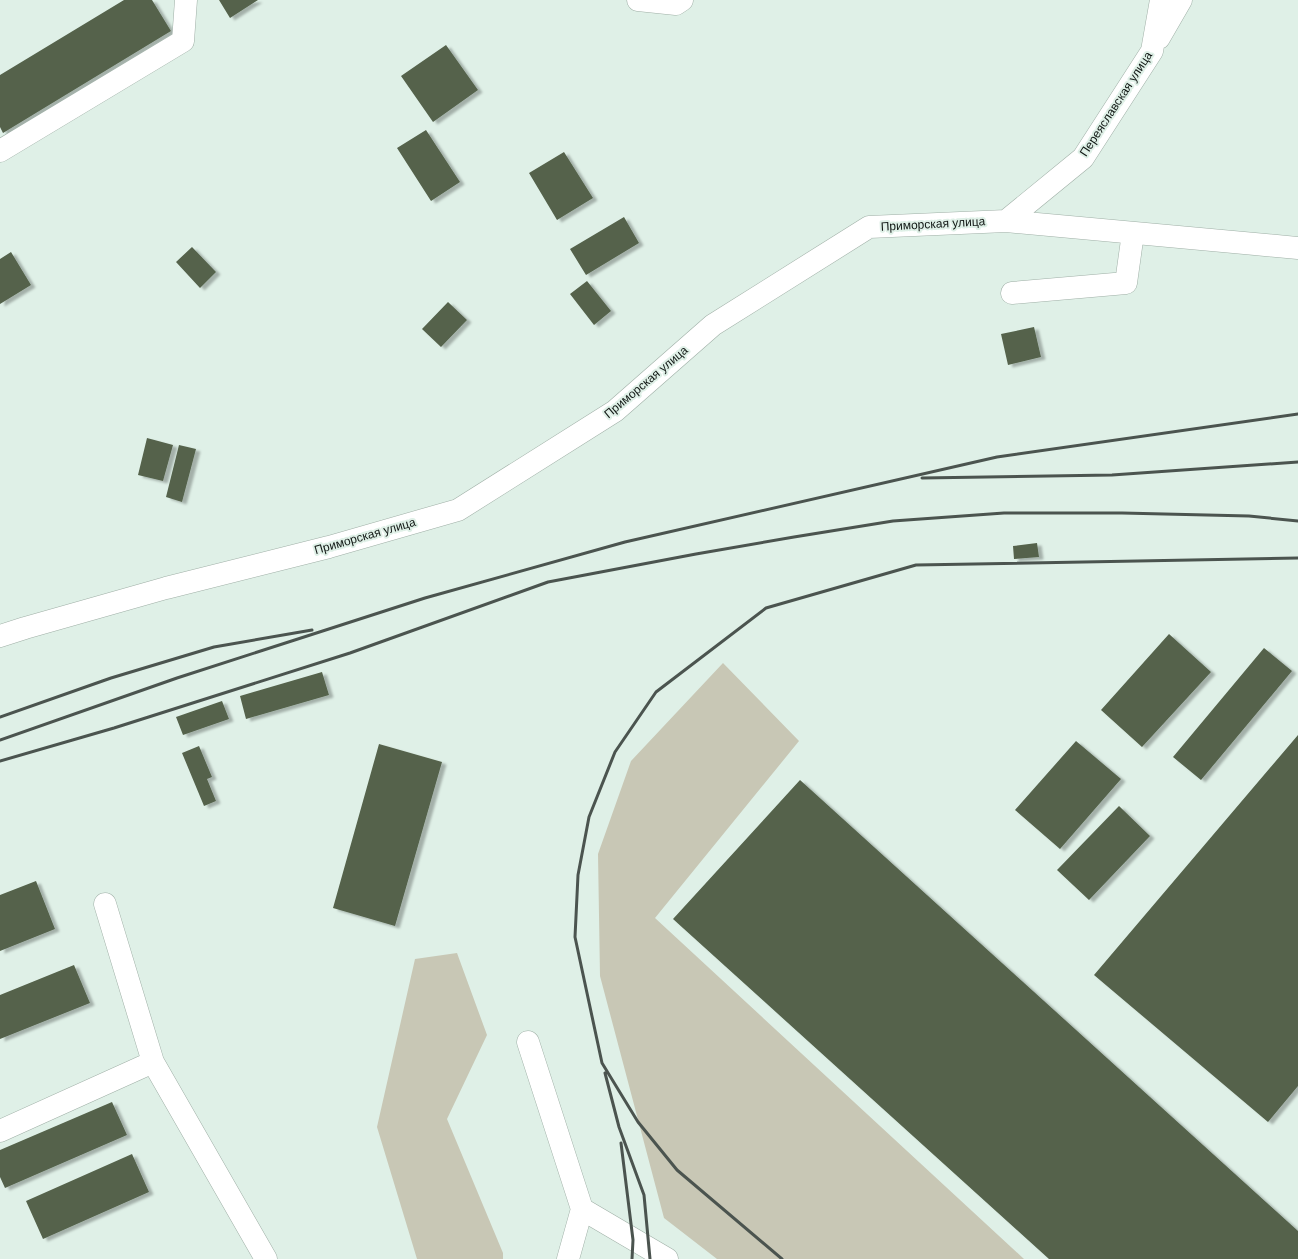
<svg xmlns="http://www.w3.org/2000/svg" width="1298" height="1259" viewBox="0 0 1298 1259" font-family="Helvetica,sans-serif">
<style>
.green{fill:#c8c7b5}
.building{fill:#54624b;filter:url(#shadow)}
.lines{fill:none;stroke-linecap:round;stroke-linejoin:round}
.minor-casing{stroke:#9fafa6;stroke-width:23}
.minor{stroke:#fff;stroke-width:22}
.rail{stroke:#4b544f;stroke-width:3}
.labels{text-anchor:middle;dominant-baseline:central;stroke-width:4;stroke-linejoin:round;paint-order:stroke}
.street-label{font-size:12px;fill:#111714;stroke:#dff0e7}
</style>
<defs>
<filter id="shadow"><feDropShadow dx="4.5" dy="2.5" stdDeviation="1" flood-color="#0004"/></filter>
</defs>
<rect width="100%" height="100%" fill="#dff0e7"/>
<path class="green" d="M723,663l76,78 -144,177 369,341h-307l-53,-41 -64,-242 -2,-122 33,-93z
M457,953l30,82 -40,84 56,134v6h-86l-40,-132 38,-168z"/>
<path class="building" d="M124,0h28l19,31 -168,102 -3,-6v-52z
M219,0h39l-28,18z
M446,45l32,45 -45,32 -32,-46z
M426,130l34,52 -29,19 -34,-53z
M564,152l29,46 -36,22 -28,-47z
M624,217l15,26 -53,32 -16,-26z
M192,247l24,25 -16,16 -24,-26z
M11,252l20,33 -31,19v-45z
M587,281l24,30 -17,14 -24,-31z
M448,302l19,18 -26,27 -19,-18z
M1034,327l7,30 -33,8 -7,-31z
M147,438l26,7 -10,36 -25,-6z
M179,445l17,4 -14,53 -16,-5z
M1037,543l2,14 -25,2 -1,-13z
M1169,634l42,38 -69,75 -41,-37z
M1264,648l28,23 -91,109 -28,-23z
M322,672l7,23 -83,24 -6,-23z
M222,701l7,18 -46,16 -7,-18z
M1298,735v351l-30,36 -174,-147z
M1076,741l45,38 -61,70 -45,-39z
M379,744l63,18 -47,164 -62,-18z
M199,746l13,31 -5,2 9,22 -12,5 -22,-53z
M800,780l498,451v28h-249l-376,-340z
M1119,806l31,30 -61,64 -32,-30z
M36,881l19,48 -55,22v-56z
M74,965l16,38 -90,36v-44z
M112,1102l15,33 -122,53 -5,-11v-27z
M132,1154l17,38 -106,47 -17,-38z"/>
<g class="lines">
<g class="minor-casing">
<path id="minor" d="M638,0l38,4 6,-4
M1159,38l22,-38
M0,151l183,-110 3,-41
M1006,221l77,-63 69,-107 9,-51
M1012,293l114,-10 7,-50
M0,636l25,-8 141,-40 163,-41 129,-37 157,-99 98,-86 156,-98 137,-6 292,27
M105,904l48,158
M528,1042l54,167 -14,50
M0,1131l153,-69 113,197
M582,1209l85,50"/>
</g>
<use href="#minor" class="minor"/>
<path class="rail" d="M922,478l190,-3 186,-13
M0,717l111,-39 103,-31 98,-17
M0,740l177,-62 248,-80 200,-56 372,-85 301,-43
M0,761l114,-33 236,-75 198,-71 148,-28 98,-17 99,-16 111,-8h118l127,3 49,5
M605,1073l14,54 25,68 6,64
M621,1143l12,97 -1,19
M782,1259l-105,-89 -39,-48 -36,-59 -27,-126 3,-62 11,-58 26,-65 41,-60 110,-84 150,-43 382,-7"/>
</g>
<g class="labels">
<g class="street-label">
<text transform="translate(1116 104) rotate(-57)">Переяславская улица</text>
<text transform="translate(933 224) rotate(-3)">Приморская улица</text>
<text transform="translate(646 382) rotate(-40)">Приморская улица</text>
<text transform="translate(365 536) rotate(-16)">Приморская улица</text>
</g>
</g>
</svg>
